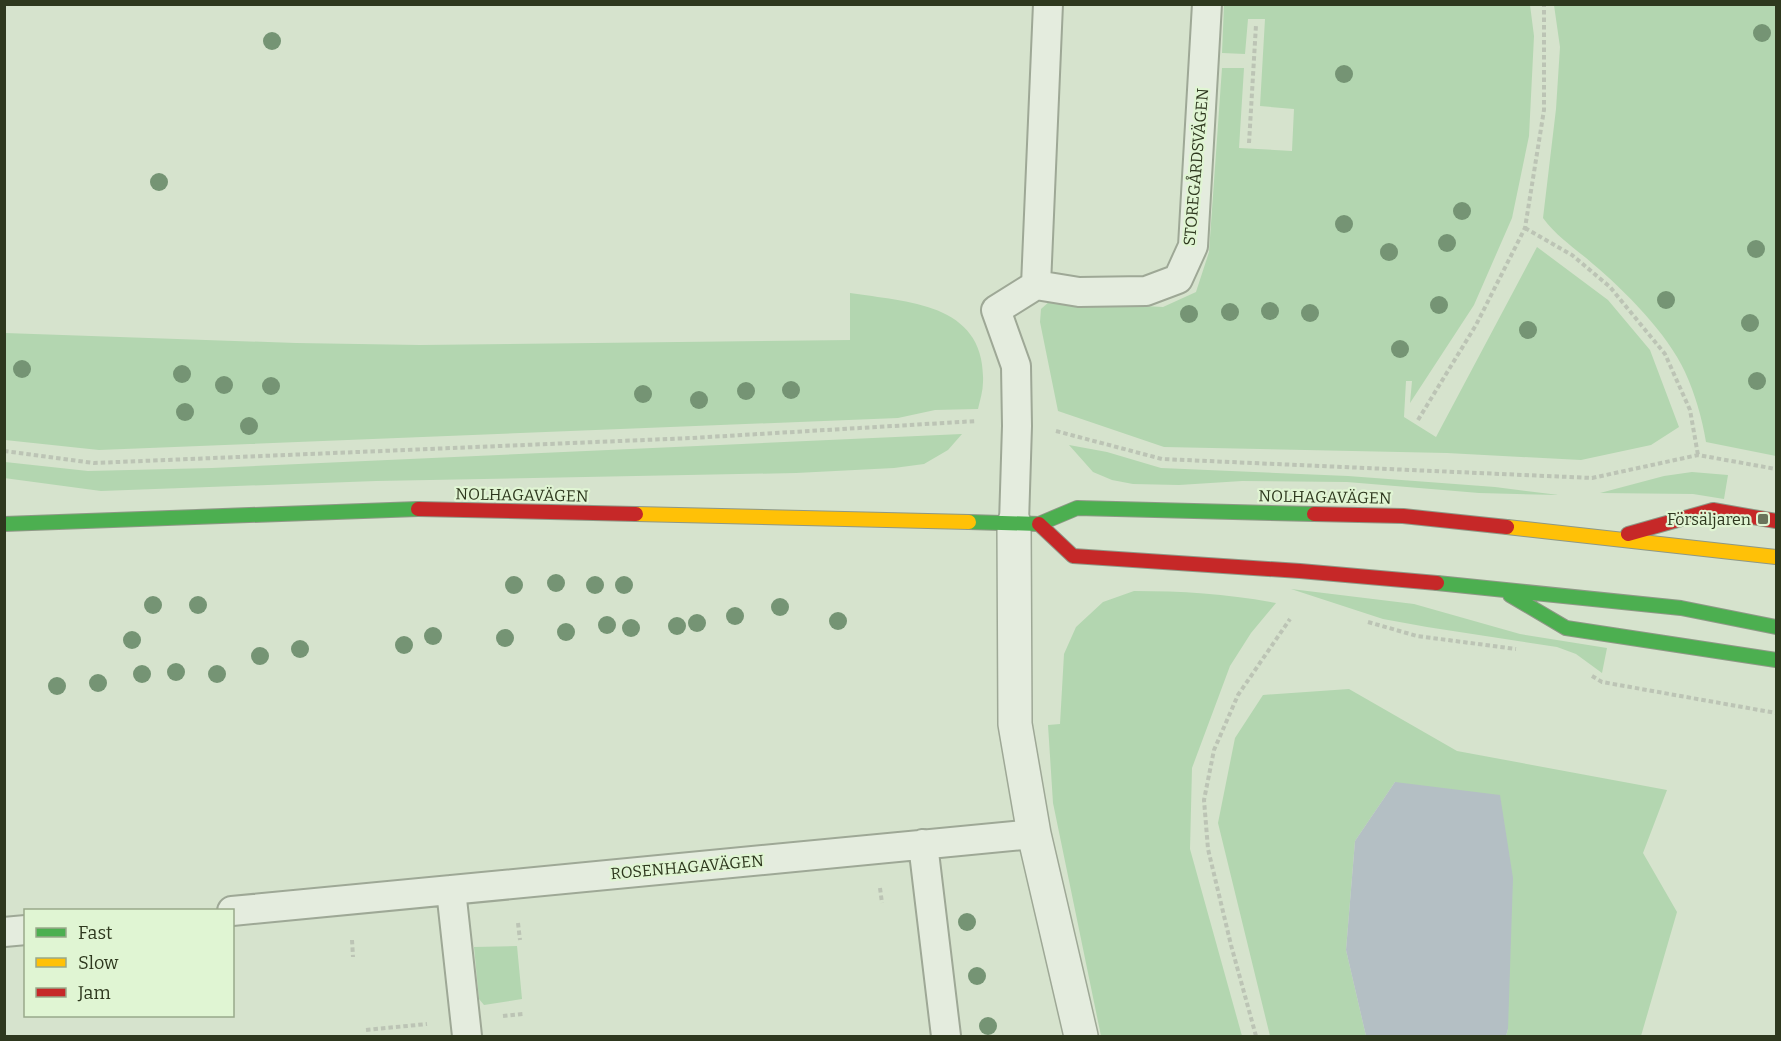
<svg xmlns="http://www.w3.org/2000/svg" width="1781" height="1041" viewBox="0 0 1781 1041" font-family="Bitter,serif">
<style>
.green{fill:#b3d6b0}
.water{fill:#b4bfc4}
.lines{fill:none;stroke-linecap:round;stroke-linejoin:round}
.lane-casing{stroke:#9ea896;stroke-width:32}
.street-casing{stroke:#9ea896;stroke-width:36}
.fast-casing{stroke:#8e9886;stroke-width:16}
.slow-casing{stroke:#8e9886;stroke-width:16}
.jam-casing{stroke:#8e9886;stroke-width:16}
.path{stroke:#bcc4b5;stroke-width:4;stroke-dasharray:4.5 3;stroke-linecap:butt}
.lane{stroke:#e4ecde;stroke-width:28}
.street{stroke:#e4ecde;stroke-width:33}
.fast{stroke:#4caf50;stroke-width:14}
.slow{stroke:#ffc107;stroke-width:14}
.jam{stroke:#c62828;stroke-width:14}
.tree{fill:#759474}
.poi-dot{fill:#69745b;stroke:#e0f5d3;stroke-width:2}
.labels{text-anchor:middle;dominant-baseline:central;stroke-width:4.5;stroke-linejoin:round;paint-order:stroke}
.street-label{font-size:16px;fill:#2e381e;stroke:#e0f5d3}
.poi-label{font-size:16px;fill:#2e381e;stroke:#e0f5d3;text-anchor:end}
</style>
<rect width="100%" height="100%" fill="#d6e3cd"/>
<path class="green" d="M1224,5h306l4,31 -5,100 -17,82 -38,87 -64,98 2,-22h-6l-2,36 32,20 101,-190 71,53 42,50 29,77 -28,18 -70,15 -134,-7 -283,-6 -106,-36 -18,-89 1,-13 9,-8 113,6 33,-15 13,-40 13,-184h22l-5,80 53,3 2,-42 -34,-3 5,-87h-17l-3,35 -23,-1z
M1554,5h222v451l-70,-14c-4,-24 -11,-48 -21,-70 -17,-38 -61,-82 -92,-108 -18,-16 -35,-26 -50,-46l13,-109 4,-62z
M850,293c58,9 136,10 133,89 0,9 -3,18 -5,27l-43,1 -37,8 -799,32 -94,-10v-107l291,10 124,2 430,-5z
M962,434l-14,16 -24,14 -30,4 -98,5 -420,8 -275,10 -97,-13 1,-16 83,9 124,-3z
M1069,445l38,7 54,16 187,8 147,11 64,8 -80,-2 -132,-11 -105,-1 -63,4 -46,-1 -21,-4 -19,-8z
M1692,472l36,3 -4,24 -31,-5 -93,-1 64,-17z
M1291,589l123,15 106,30 87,14 -5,25 -26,-19 -19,-7 -130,-20 -44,-8z
M1134,591c49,0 94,3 142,12l-25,30 -21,33 -38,102 -2,81 52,187h-141l-48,-233 -5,-78 12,-1 4,-70 12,-27 27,-25z
M1349,689l108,62 210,39 -24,63 34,59 -36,124h-135l2,-7 -113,-247 -40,59 -9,109 20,86h-96l-52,-213 17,-85 28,-43z
M517,946l5,53 -38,6 -5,-6 -5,-52z"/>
<path class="water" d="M1395,782l105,13 13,83 -5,151 -2,7h-140l-20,-86 9,-109z"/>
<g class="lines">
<g class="lane-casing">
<path id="lane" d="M1036,285l12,-281
M1014,523l3,-97 -1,-60 -20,-56 40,-25 43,7 67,-1 32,-12 15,-33 14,-242
M923,844l23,192
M451,890l16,146
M232,911l802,-77
M4,932l22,-2"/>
</g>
<g class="street-casing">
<path id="street" d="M1014,523l1,201 19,110 47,202"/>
</g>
<g class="fast-casing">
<path id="fast" d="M969,522l70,2 38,-16 237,6
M4,524l414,-15
M1437,583l244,25 95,19
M1510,595l56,33 210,32"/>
</g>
<g class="slow-casing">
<path id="slow" d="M636,514l333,8
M1507,527l269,30"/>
</g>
<g class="jam-casing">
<path id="jam" d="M418,509l218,5
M1314,514l89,2 104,11
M1039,524l34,32 227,15 137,12
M1628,534l85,-24 63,11"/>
</g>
<path class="path" d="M1249,143l7,-118
M1525,228l47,27 38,32 55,67 25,56 8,45
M1418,420l58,-95 49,-97 19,-118v-106
M1056,431l106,28 430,19 106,-23 78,14
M4,451l90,12 598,-25 285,-17
M1368,622l49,14 99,13
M1592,676l10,6 174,31
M880,888l2,15
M518,923l2,17
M352,940l1,17
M503,1016l20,-2
M366,1030l61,-6
M1256,1036l-25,-91 -23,-96 -4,-49 10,-50 24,-55 52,-76"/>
<use href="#lane" class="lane"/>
<use href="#street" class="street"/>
<use href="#fast" class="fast"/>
<use href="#slow" class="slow"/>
<use href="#jam" class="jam"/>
</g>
<g class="tree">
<circle cx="1762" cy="33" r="9"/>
<circle cx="272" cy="41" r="9"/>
<circle cx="1344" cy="74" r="9"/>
<circle cx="159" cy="182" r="9"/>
<circle cx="1462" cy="211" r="9"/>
<circle cx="1344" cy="224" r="9"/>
<circle cx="1447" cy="243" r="9"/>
<circle cx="1756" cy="249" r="9"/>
<circle cx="1389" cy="252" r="9"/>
<circle cx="1666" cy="300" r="9"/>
<circle cx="1439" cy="305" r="9"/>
<circle cx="1270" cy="311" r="9"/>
<circle cx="1230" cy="312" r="9"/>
<circle cx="1310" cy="313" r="9"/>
<circle cx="1189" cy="314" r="9"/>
<circle cx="1750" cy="323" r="9"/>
<circle cx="1528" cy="330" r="9"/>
<circle cx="1400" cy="349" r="9"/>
<circle cx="22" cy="369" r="9"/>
<circle cx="182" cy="374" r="9"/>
<circle cx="1757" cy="381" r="9"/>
<circle cx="224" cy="385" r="9"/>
<circle cx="271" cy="386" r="9"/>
<circle cx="791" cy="390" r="9"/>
<circle cx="746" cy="391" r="9"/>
<circle cx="643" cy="394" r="9"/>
<circle cx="699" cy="400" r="9"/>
<circle cx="185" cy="412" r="9"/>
<circle cx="249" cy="426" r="9"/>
<circle cx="556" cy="583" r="9"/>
<circle cx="514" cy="585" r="9"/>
<circle cx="595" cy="585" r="9"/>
<circle cx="624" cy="585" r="9"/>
<circle cx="153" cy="605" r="9"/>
<circle cx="198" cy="605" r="9"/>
<circle cx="780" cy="607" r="9"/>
<circle cx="735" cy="616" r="9"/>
<circle cx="838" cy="621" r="9"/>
<circle cx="697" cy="623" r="9"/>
<circle cx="607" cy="625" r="9"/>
<circle cx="677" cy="626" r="9"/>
<circle cx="631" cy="628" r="9"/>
<circle cx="566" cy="632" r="9"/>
<circle cx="433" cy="636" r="9"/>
<circle cx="505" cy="638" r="9"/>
<circle cx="132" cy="640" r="9"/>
<circle cx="404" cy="645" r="9"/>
<circle cx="300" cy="649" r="9"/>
<circle cx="260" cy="656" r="9"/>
<circle cx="176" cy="672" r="9"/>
<circle cx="142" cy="674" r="9"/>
<circle cx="217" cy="674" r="9"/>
<circle cx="98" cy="683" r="9"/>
<circle cx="57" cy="686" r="9"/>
<circle cx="967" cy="922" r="9"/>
<circle cx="977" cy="976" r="9"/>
<circle cx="988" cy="1026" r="9"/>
</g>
<rect class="poi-dot" x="1757" y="513" width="12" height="12" rx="3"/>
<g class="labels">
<g class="street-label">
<text transform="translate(1196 167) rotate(-85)">STOREGÅRDSVÄGEN</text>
<text transform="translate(522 495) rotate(1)">NOLHAGAVÄGEN</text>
<text transform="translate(1325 497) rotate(1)">NOLHAGAVÄGEN</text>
<text transform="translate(687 867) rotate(-5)">ROSENHAGAVÄGEN</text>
</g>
<g class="poi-label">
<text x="1751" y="519">Försäljaren</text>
</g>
</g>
<rect width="1781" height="1041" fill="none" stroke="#2e381e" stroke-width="12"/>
<rect x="24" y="909" width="210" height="108" fill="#e0f5d3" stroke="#99a98b" stroke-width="1.5"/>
<rect x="36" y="928" width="30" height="9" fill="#4caf50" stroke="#99a98b" stroke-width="1.5"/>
<text x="78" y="939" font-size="18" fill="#2e381e">Fast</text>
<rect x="36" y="958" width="30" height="9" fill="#ffc107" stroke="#99a98b" stroke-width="1.5"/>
<text x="78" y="969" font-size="18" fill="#2e381e">Slow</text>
<rect x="36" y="988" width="30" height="9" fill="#c62828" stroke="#99a98b" stroke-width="1.5"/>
<text x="78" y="999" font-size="18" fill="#2e381e">Jam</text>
</svg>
